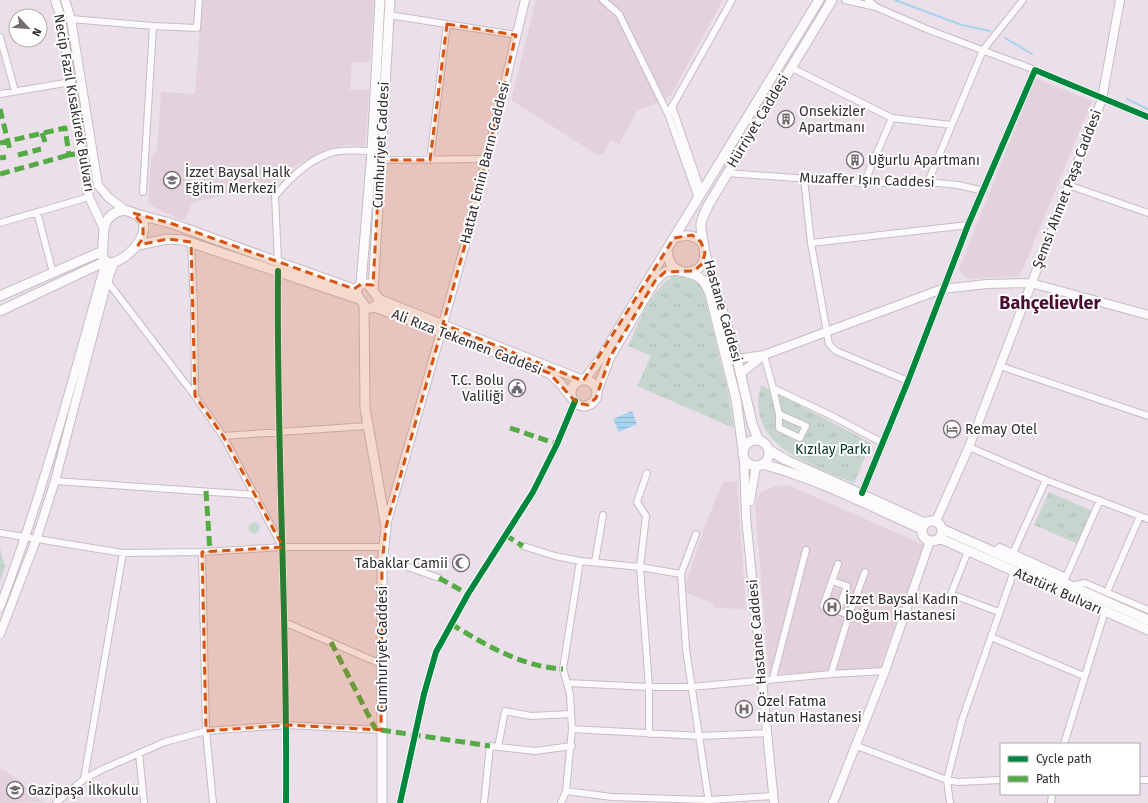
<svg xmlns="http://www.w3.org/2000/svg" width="1148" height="803" viewBox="0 0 1148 803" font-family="'Fira Sans',sans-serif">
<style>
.education{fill:#e3d1db}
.park{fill:url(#park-tufts)}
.water{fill:url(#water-rules)}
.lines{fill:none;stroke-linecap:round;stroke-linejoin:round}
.stream{stroke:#a7d3ee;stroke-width:2}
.street-casing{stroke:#c5bdc4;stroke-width:8}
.secondary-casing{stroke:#c5bdc4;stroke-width:10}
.primary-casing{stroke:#c5bdc4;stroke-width:11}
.street{stroke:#fcfafc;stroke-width:6}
.secondary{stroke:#fcfafc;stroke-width:8}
.primary{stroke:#fcfafc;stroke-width:9}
.quiet{stroke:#54ab45;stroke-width:5;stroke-dasharray:10 5;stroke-linecap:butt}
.cycleway-casing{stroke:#fff;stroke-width:8}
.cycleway{stroke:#00873e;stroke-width:6}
.marked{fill:#d65410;fill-opacity:0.2;stroke:#d65410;stroke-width:3;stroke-dasharray:8 5;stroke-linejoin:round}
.labels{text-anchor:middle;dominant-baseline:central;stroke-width:4;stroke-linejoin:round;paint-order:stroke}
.street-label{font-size:14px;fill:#332c32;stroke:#fff}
.poi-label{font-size:14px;fill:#332c32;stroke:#fff;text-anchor:start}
.park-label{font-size:14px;fill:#003822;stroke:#fff}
.district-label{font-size:18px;font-weight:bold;fill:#4a0c30;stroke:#fff}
</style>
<defs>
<pattern id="park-tufts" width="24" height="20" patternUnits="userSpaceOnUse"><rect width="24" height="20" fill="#c6d6cf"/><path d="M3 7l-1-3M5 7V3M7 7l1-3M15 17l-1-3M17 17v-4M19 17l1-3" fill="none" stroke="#abb8b2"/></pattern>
<pattern id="water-rules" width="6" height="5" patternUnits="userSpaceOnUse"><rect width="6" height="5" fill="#a7d3ee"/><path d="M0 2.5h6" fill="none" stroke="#90b5cd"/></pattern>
</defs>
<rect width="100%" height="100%" fill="#ebe0ea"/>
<path class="education" d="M202,0h172l-4,62h-18l-2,28h19l-4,56 -18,-1 -20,4 -25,13 -31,21 -79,20 -6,15 -5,2 -33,-16 3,-47 6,-6 4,-59 34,2z
M536,0h187l-52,95 -15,9 -18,6 -19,34 -8,-4 -7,13 -5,3 -88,-56z
M1035,78l57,23 -72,175 -51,3 -8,-6 -2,-4z
M737,481l9,128 -30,-1 -6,-6 -25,-10 1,-9 19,-58 18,-43z
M788,485l136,60 -45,125 -110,4 -14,-168 5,-13 14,-7z
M0,768l15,9 28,25 -43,1z"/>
<path class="park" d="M677,274l9,1 16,11 26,106 6,36 -97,-42 14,-30 -23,-10c12,-25 23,-59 49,-72z
M761,385l110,58 -17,40c-43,-19 -110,-37 -93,-98z
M1049,492l43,19 -14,33 -44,-19z
M248.5 528a5.5 5.5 0 1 1 11 0a5.5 5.5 0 1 1-11 0Z
M0,548l5,19 -5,15z"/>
<path class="water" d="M632,411l5,13 -18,8 -6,-13z"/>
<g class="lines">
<path class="stream" d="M895,0l67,25 28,6
M1005,38l27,16
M1127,99l21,10"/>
<g class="street-casing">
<path id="street" d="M603,0l16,14 49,100 30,84
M845,0l31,7 -8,-7
M876,7l53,23 106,40
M389,15l127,20
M71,19l82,7 -10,166
M153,26l44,2 2,-28
M0,37l15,54
M790,67l102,51 59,7
M0,94l71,-12
M672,106l30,87
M668,114l64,-114
M380,160l107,-1
M430,160l17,-136
M726,173l138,10 64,-1 30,3 26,6
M804,178l7,65 18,101 7,7 72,30
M928,182l55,-132 40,-50
M864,183l28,-65
M1068,185l80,28
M37,212l16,61
M0,223l89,-26
M191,242l3,64 1,90
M811,243l157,-18
M278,261l-3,-65c15,-18 35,-38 59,-44 12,-3 26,-1 38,-1
M278,271c-2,178 10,355 8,532
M107,281l88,115 28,40 59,110
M764,355l9,33 57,27 53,28
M1000,366l148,50
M773,388l6,26v14l21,10 6,-12 -27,-12
M223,436l144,-10
M969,447l77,33 102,39
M647,473l-10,29 9,14 -6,51 9,120v47
M55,481l201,14
M862,493l46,-112 60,-156 67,-155 113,47
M0,533l123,20 79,-1 81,-5h100
M696,534l-15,40 5,75 23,154
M523,546l32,10 25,5 60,6 41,7
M968,551l-17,43 48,18
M202,552l4,179 7,72
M992,553l8,-6 66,30 34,-77
M1013,553l33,-73
M595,562l8,-47
M382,565l23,1 34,12
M832,581l6,-17
M1071,586l14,-3 63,27
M1107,592l33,-76
M849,615l16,-43
M284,622l97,42
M991,637l93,39
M831,674l18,-59 -11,-4 9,-25 -15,-5 -9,25 15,5
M773,678l33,-128
M567,683l82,4h42l140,-13 54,-3
M572,729l128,7 68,-3
M1064,744l41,-133
M857,746l90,34 11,2 43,-2
M498,747l7,-36 26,5 40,-2
M139,753l5,50
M84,779l39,-226
M1139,780h9
M566,791l46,6 97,3 64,-4
M56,803l28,-24 19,-10 62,-27 41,-11 81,-6 94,5
M484,803l6,-57 45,5 37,-5
M561,803l5,-12 6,-62 -2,-35 -7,-25 17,-108
M950,803l-3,-23 15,-60 52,-149
M1051,803l1,-9"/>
</g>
<g class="secondary-casing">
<path id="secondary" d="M55,0l6,18 28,179 14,30
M65,0l6,19 27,166 10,12 18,14
M443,324l29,-104 53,-220
M737,359l27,-4 178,-66 45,-5 44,-1 117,32
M741,373l22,-17
M744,459l2,58 28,286
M750,501l6,-35
M936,521l33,-74 133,-348 18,-99
M386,525l55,-193
M0,607c43,-113 73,-229 106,-346
M0,634l36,-94 19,-59 52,-200
M833,803l52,-132 45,-130"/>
</g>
<g class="primary-casing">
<path id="primary" d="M819,0l-152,249c1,8 2,15 8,19 5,4 12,5 18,3 21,-7 7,-31 8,-47 1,-7 5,-14 8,-20l123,-204
M124,210c50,10 -9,66 -20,50 -3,-4 -1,-11 -1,-15 0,-18 1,-31 21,-35z
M133,213l40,11 183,66
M674,238c12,-4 23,-4 30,8
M138,245l30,-6 15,1 176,59
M705,253l32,106 15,64 6,16
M688,273c13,3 17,8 22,21l26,105 7,51
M107,281l6,-17
M361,284l11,-133 8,-151
M373,291l17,-291
M0,296l103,-45
M379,299c-1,7 -6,10 -13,9l-10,-15 2,-6 3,-3h7l11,15 4,2 199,79
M364,305l1,103 21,119 -4,38v238
M375,307l174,66 11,10 12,15
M0,311l106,-50
M584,380l17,-22 66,-109
M571 393a13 13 0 1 1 26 0a13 13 0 1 1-26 0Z
M597,391l13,-34 45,-76 10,-9 12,-2
M743 453a13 13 0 1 1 26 0a13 13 0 1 1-26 0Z
M769,450l17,10 139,63
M762,464c52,13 110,43 160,65
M922 531a10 10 0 1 1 20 0a10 10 0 1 1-20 0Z
M942,529l206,91
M939,538l209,92"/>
</g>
<use href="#street" class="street"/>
<use href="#secondary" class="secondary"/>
<use href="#primary" class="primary"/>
<path class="quiet" d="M0,109l10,41
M42,133l3,9
M0,143l65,-15 4,27 12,-2
M18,155l23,-6
M0,158l6,-1
M0,174l69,-19
M510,428l47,16
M206,491l4,61
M505,535l18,11
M439,578l29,16
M451,624c35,21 71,43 112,45
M331,642l45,88
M381,730l109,16"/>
<g class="cycleway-casing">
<path id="cycleway" d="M278,271c-2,178 10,355 8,532
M862,493l46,-112 60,-156 67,-155 113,47
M400,803l24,-109 12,-42 32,-58 65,-102 24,-48 18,-43"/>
</g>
<use href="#cycleway" class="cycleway"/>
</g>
<path class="marked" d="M447,24l69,11 -44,185 -29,104 140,57 91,-143 18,-3 9,7 4,11 -3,11 -8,7 -29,1 -10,9 -45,76 -14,41 -8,7 -11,-2 -28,-30 -108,-41 -55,195 -4,38 -1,165 -94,-5 -81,6 -4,-179 81,-5 -60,-111 -28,-40 -4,-154 -23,-3 -30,6 5,-7v-13l-10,-12 40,11 181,65 7,-5 12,1 7,-125h50z"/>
<defs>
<g id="building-ring" transform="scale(0.9)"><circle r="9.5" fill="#fff" stroke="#736b72" stroke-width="1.5"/><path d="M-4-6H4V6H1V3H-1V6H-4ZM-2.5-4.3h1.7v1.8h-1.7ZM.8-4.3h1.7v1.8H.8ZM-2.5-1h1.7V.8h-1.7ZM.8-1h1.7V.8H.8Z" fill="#736b72"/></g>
<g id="school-ring" transform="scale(0.9)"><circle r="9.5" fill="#fff" stroke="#736b72" stroke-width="1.5"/><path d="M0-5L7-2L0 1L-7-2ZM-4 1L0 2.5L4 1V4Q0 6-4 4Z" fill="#736b72"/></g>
<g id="civic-ring" transform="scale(0.9)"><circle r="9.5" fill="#fff" stroke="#736b72" stroke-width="1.5"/><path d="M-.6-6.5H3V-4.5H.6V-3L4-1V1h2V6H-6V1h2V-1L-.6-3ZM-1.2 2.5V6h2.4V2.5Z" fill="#736b72"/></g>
<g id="hotel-ring" transform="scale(0.9)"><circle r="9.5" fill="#fff" stroke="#736b72" stroke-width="1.5"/><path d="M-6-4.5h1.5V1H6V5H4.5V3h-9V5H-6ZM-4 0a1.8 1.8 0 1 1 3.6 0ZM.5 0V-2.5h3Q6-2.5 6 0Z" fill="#736b72"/></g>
<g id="mosque-ring" transform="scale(0.9)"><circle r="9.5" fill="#fff" stroke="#736b72" stroke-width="1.5"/><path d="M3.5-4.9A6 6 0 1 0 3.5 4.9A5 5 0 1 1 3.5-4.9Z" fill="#736b72"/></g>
<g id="hospital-ring" transform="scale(0.9)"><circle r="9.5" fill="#fff" stroke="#736b72" stroke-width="1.5"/><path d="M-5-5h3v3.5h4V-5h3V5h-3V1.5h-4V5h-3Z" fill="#736b72"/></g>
</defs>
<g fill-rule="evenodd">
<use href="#building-ring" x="786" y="119"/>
<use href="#building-ring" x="855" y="160"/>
<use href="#school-ring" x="172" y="180"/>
<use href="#civic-ring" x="517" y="388"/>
<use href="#hotel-ring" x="952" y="429"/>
<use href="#mosque-ring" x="461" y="563"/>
<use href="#hospital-ring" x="832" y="607"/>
<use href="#hospital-ring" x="744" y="709"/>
<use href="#school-ring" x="15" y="790"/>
</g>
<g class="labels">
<g class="street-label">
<text transform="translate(74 103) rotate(80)">Necip Fazıl Kısakürek Bulvarı</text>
<text transform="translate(758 121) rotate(-59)">Hürriyet Caddesi</text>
<text transform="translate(381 145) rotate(-87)">Cumhuriyet Caddesi</text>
<text transform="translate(485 163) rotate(-76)">Hattat Emin Barın Caddesi</text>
<text transform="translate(867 180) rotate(2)">Muzaffer Işın Caddesi</text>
<text transform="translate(1067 189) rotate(-69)">Şemsi Ahmet Paşa Caddesi</text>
<text transform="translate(723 311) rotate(74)">Hastane Caddesi</text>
<text transform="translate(467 342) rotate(21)">Ali Rıza Tekemen Caddesi</text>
<text transform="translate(1058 591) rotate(24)">Atatürk Bulvarı</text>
<text transform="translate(757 632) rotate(-95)">Hastane Caddesi</text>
<text transform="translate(382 649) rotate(-90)">Cumhuriyet Caddesi</text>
</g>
<g class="poi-label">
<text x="799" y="111">Onsekizler<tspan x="799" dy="16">Apartmanı</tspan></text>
<text x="868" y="160">Uğurlu Apartmanı</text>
<text x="185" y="172">İzzet Baysal Halk<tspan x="185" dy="16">Eğitim Merkezi</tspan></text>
<text x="504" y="380" text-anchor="end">T.C. Bolu<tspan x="504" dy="16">Valiliği</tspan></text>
<text x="965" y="429">Remay Otel</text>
<text x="448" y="563" text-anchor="end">Tabaklar Camii</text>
<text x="845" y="599">İzzet Baysal Kadın<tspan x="845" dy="16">Doğum Hastanesi</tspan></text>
<text x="757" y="701">Özel Fatma<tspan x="757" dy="16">Hatun Hastanesi</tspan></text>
<text x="28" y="790">Gazipaşa İlkokulu</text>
</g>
<g class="park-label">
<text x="833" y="449">Kızılay Parkı</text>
</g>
<g class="district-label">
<text x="1050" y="303">Bahçelievler</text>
</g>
</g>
<rect x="1000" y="743" width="140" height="52" fill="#ffffff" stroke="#adabad"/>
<rect x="1008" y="756" width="20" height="6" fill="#00873e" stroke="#adabad"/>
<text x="1036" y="763" font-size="12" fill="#332c32">Cycle path</text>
<rect x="1008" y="776" width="20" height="6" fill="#54ab45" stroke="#adabad"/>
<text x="1036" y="783" font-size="12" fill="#332c32">Path</text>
<g transform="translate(28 28) rotate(116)"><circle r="19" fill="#ffffff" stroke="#adabad"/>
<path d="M0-3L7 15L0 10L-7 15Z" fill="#736b72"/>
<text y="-6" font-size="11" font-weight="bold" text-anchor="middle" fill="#332c32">N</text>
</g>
</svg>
